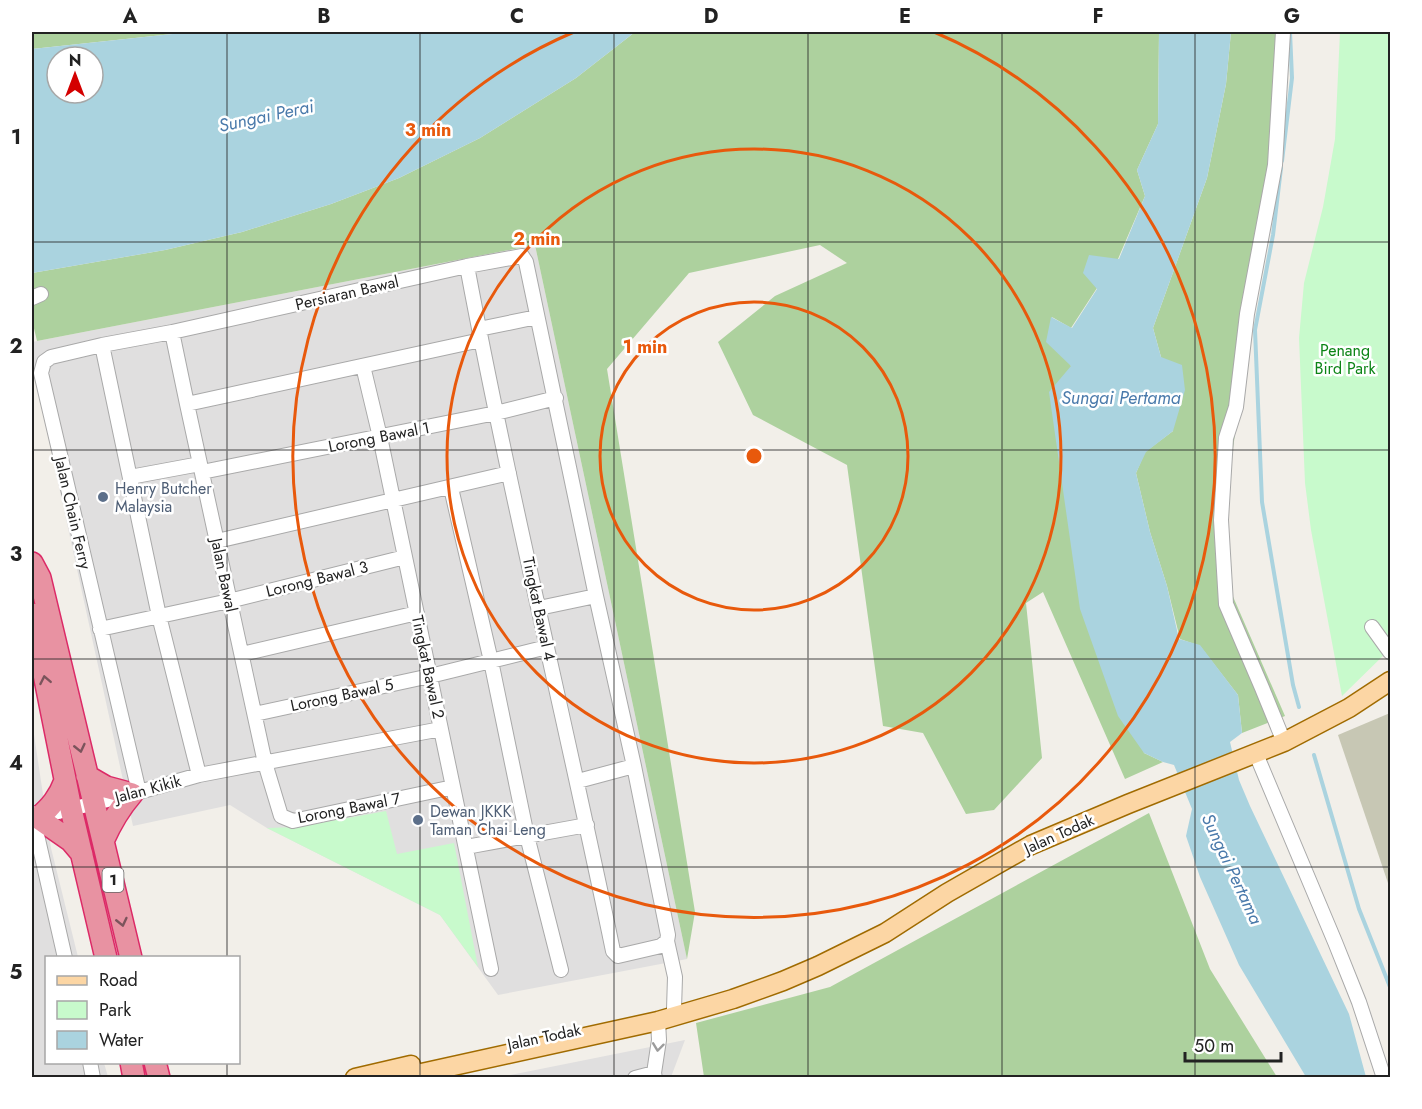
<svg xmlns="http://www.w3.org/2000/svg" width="1422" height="1109" viewBox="0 0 1422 1109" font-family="Jost,sans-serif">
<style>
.residential{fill:#e0dfdf}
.construction{fill:#c7c7b4}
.forest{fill:#add19e}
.park{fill:#c8facc}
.water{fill:#aad3df;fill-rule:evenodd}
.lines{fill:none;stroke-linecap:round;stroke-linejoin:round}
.stream{stroke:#aad3df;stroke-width:4}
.minor-casing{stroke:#a9a9a9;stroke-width:16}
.major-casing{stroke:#a06b00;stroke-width:21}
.highway-casing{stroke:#dc2a67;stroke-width:24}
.minor{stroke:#fff;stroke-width:14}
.major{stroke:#fcd6a4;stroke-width:18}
.highway{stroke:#e892a2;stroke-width:21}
.oneway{stroke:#7b545c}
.oneway2{stroke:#9c9c9c}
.grid{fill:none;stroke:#222;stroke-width:1.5;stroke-opacity:0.55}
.ring{fill:none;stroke:#e8590c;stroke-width:3}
.service-dot{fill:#5c6f8a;stroke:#fff;stroke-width:2}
.labels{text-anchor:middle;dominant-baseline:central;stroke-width:5;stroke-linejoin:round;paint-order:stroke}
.shield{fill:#fff;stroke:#646464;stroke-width:1.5}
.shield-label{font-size:15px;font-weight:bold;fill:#222}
.street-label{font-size:16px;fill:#222;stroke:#fff}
.park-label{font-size:16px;fill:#0c8416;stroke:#fff}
.service-label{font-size:16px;fill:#4e5e75;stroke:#fff;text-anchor:start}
.water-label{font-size:18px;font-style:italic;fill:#4a7aab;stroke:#fff}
.centre{fill:#e8590c;stroke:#fff;stroke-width:3}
.ring-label{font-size:18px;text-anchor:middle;font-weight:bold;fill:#e8590c;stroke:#fff;stroke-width:5;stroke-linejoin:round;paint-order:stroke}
.neatline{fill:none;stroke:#222;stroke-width:2}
.grid-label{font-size:20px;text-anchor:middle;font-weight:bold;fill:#222}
</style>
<rect width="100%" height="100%" fill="#f2efe9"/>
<path class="residential" d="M535,245l152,714 -189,36 -58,-80 -173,-87 -37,-23 -97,21 -101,-463v-21z
M32,721l19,127 27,109 -32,1v104l58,1 4,14h-76z
M685,1040l-14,37h-171z"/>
<path class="construction" d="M1390,713v176l-52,-154z"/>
<path class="forest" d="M32,32h159l-159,17z
M635,32h524l-1,92 -21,46 8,26 -27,63 -21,29 -26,40 -19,-11 19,49 73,387 19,9 -38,17 -82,-187 -17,11 16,155 -48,52 -28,4 -43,-81 -40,-7 -36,-261 -94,-50 -35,-73 57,-46 72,-33 -27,-18 -131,28 -82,96 88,543 -8,47 -152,-714 -498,96 -5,-21v-47l133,-23 77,-18 89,-28 68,-26 81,-40 96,-60z
M1231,32h52l-3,89 -56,390 7,81 54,124 -43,17 -4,-38 -38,-49 -20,-7 -13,-53 -17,-54 -14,-59 9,-21 28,-21 -12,-74 -8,-29 54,-150 19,-94z
M1149,813l61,156 67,108h-573l-8,-54 134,-36z"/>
<path class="park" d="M1340,32h50v617l-48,47 -31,-166 -6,-47 -6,-145 5,-55 19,-76 12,-68z
M386,811l11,43 57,-11 24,124 -38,-52 -173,-87 31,-1z"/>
<path class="water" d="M191,32h444l-59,46 -96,60 -81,40 -68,26 -89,28 -77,18 -133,23v-224zM57,57h36v36h-36z
M1159,32h72l-5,52 -19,94 -54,150 8,29 21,8 3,25 -12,41 -27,21 -10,21 14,59 17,54 12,53 21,6 38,50 4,38 -12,9 9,38 11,26 99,208 17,63h-60l-67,-112 -39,-88 -14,-41 6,-27 -18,-44 -11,-3 -19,-9 -26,-37 -38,-107 -31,-217 22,-26 -25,-24 5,-25 21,11 25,-39 -14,-16 6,-18 30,4 26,-63 -8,-26 21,-46z"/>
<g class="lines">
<path class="stream" d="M1282,161l10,-83 -2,-46
M1281,168l-8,67 -18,95 7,172 31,183 6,22
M1314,755l45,154 31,78"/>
<g class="minor-casing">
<path id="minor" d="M1283,32l-8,133 -28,149 -11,93 -10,31 -5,82 5,84 36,84 22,54
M467,266c43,230 99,457 146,685l5,5 43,-10 6,-5
M32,298l9,-4
M479,329l58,-12
M172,332l15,72 78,359 16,53 12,5 160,-34
M102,345l57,271 40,159
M363,366l17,71 111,532
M187,404l294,-64
M202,472l294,-59 60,-15
M130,477l70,-13
M451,488l40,173 36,175 34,134
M217,541l292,-68
M539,608l57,-12
M1372,627l18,25
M100,629l129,-28 176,-44
M242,654l175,-41
M255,714l175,-38 117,-29
M1256,754l79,188 24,60 25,76
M578,781l56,-15
M139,792l-98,-419 3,-11 7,-5 51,-12 70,-13 295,-66 55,-10 4,6 70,334 38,170 34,169 -1,6 8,36 -1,32
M32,813l33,145
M42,816l90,-22 67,-19 242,-46
M466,847l121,-22
M90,1062l3,16
M635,1078l19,-5
M655,1078l-1,-5 5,-33 -1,-19"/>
</g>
<g class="major-casing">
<path id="major" d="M355,1078l56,-13
M399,1078l259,-57 75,-22 50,-18 35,-15 67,-33 62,-40 84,-48 97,-41 156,-62 65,-34 41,-27"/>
</g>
<g class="highway-casing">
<path id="highway" d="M32,563l8,15 91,380
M32,614l39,195 35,149
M87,776l19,11 26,7c-13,15 -21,29 -29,47
M65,781c-6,16 -14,26 -27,37l33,23 11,13
M131,1062l3,16
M155,1062l4,16"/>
</g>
<use href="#minor" class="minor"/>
<use href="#major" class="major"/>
<use href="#highway" class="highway"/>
</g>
<defs><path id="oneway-chevron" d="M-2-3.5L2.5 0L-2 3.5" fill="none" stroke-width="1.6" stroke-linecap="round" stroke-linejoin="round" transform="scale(1.5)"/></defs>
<g class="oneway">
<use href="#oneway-chevron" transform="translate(45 680) rotate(-101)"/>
<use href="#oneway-chevron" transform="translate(80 748) rotate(77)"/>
<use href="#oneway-chevron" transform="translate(122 922) rotate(77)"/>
</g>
<use class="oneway2" href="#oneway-chevron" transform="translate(658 1047) rotate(97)"/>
<path class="grid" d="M227,32v926M420,32v1046M614,32v1046M808,32v1046M1002,32v1046M1195,32v1046M32,242h1358M32,450h1358M32,659h1358M32,867h1358M227,1062v16"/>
<g class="ring">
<circle cx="754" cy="456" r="154"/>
<circle cx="754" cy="456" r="307"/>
<path d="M934 32A461 461 0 1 1 574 32"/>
</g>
<g class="service-dot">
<circle cx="103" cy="497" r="6"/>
<circle cx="418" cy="820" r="6"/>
</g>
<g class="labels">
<rect class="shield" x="102.5" y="868" width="21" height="24" rx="4.5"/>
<g class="shield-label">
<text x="113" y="880">1</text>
</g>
<g class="street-label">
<text transform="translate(347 293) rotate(-13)">Persiaran Bawal</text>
<text transform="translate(379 437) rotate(-11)">Lorong Bawal 1</text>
<text transform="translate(73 513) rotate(77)">Jalan Chain Ferry</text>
<text transform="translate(224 575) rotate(78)">Jalan Bawal</text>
<text transform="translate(317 579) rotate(-14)">Lorong Bawal 3</text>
<text transform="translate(539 609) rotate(78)">Tingkat Bawal 4</text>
<text transform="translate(428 667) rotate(78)">Tingkat Bawal 2</text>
<text transform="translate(342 695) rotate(-12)">Lorong Bawal 5</text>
<text transform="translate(148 789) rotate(-15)">Jalan Kikik</text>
<text transform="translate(349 808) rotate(-11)">Lorong Bawal 7</text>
<text transform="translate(1059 834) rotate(-24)">Jalan Todak</text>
<text transform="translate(544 1037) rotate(-12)">Jalan Todak</text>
</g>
<g class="park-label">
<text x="1345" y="350">Penang<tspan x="1345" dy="18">Bird Park</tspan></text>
</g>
<g class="service-label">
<text x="115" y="488">Henry Butcher<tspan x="115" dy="18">Malaysia</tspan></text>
<text x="430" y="811">Dewan JKKK<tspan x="430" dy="18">Taman Chai Leng</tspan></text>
</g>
<g class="water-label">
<text transform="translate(266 116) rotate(-12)">Sungai Perai</text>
<text x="1121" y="398">Sungai Pertama</text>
<text transform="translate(1232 869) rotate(65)">Sungai Pertama</text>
</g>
</g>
<circle cx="754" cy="456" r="9" class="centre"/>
<g class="ring-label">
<text x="428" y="136">3 min</text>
<text x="537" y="245">2 min</text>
<text x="645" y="353">1 min</text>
</g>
<rect width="1422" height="1109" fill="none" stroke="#ffffff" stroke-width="66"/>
<rect x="45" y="956" width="195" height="108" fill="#ffffff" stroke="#a7a7a7" stroke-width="1.5"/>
<rect x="57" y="976" width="30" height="9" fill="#fcd6a4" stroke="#a7a7a7" stroke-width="1.5"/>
<text x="99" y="986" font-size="18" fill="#222222">Road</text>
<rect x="57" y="1001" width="30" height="18" fill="#c8facc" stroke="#a7a7a7" stroke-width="1.5"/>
<text x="99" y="1016" font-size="18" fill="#222222">Park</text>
<rect x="57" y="1031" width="30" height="18" fill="#aad3df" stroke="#a7a7a7" stroke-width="1.5"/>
<text x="99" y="1046" font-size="18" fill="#222222">Water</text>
<g transform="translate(75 75)"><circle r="28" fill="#ffffff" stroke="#a7a7a7" stroke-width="1.5"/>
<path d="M0-4.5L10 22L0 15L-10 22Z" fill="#d40000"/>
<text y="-9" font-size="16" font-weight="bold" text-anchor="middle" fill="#222222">N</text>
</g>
<path d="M1185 1052v9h96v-9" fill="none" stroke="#222222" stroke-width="3"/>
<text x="1194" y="1052" font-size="18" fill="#222222" stroke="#ffffff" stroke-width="4.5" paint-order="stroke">50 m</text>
<rect x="33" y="33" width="1356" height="1043" class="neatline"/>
<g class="grid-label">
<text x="130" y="23">A</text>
<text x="324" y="23">B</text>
<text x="517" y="23">C</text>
<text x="711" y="23">D</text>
<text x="905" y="23">E</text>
<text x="1098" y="23">F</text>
<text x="1292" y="23">G</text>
<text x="16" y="144">1</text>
<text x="16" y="353">2</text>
<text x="16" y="561">3</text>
<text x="16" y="770">4</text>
<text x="16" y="979">5</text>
</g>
</svg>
